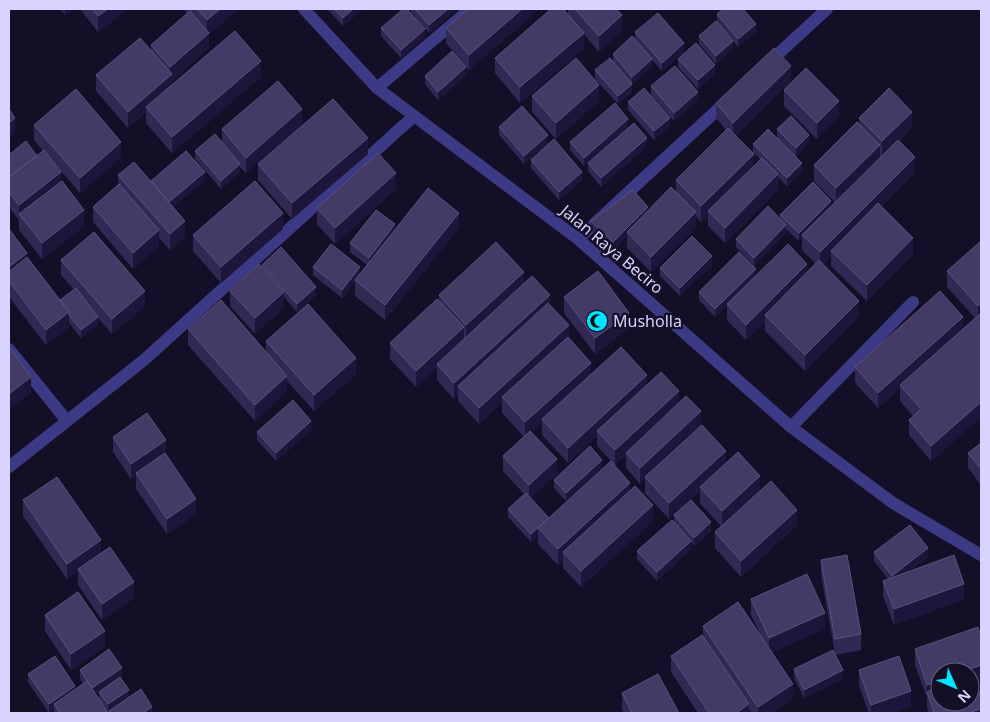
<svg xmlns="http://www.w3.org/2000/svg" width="990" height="722" viewBox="0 0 990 722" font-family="'Noto Sans',sans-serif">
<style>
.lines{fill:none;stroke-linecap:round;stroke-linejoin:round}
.minor{stroke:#3d3a85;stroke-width:12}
.tertiary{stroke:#3d3a85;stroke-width:12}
.wall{fill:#312854}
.shaded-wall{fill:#1d163a}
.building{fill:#433a66;stroke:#5a527e}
.labels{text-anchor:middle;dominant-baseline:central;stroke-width:4.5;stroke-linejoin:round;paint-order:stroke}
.street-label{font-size:16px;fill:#d9d4ff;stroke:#130f26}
.poi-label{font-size:16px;fill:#d9d4ff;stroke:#130f26;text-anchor:start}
</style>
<rect width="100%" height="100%" fill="#130f26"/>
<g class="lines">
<path class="minor" d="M766,65l61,-56
M377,88l93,-79
M578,239l150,-139
M9,349l58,72
M791,427l122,-125
M9,467l135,-107 270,-244"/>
<path class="tertiary" d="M304,9l73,79 201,151 213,188 102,76 88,52"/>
</g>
<path class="wall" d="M60,9h13l-8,6z
M80,9h48l-30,23z
M183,9h55l-29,25v14l-37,33v4l89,-8 -89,76 -26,-30v-11l-18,16 -32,-37v-16l55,-24v-6l36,-32z
M327,9h36l-20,17z
M411,9h46l-28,24 -18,-21z
M538,9v1l-69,60 -23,-27v-15z
M568,9h48l6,22 -23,21 -15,-18v14l-64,55 -25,-30v-15l73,-43z
M717,14l39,18 -18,15 -5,-6v8l-17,15 -17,-20v-8l18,-14z
M381,28l44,9 -24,21 -20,-22z
M635,32l49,20 -22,19 -10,-11v7l-20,18 -5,-7 5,14 -14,12 -23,-25v-9l18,-8v-8l22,-14z
M678,59l37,14 -17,16 -20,-22z
M466,75l-28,25 -13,-16v-8z
M791,81l-55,55 18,30 6,-7 -7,-7v-8l24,-6v-9l32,14 -13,14 6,14 -15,15 -9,-9v13l-53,53 -17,-17v-11l-7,7 -5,-6v12l-45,44 -24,-24v-12l-14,15 -22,-21v-9l57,-10 28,-19v-12l50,-50 -10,-12v-15z
M651,86l47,14 -24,21 -23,-26z
M784,90l55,26 -22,23 -33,-33z
M532,96l67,5 -43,38 -24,-27z
M628,102l42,24 -16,14 -26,-30z
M859,118l53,9 -13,14 16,32 -34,34 32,47 -46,47 -36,-35v-10l-8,9 36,51 -54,55 -40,-40v-9l-19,18 -19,-20v-14l-12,11 -16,-17v-8l57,-16 51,-4 9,-8 -14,-14v-12l-3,3 -13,-12v4l-32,33 -18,-19v-8l44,-20v-4l51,-9 4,-4 -21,-21v-16l45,-41z
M34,125l87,33 -41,35 -30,-34 11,23 23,44 -42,33 -23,-29v-10l-10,-13v-52l28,1 6,-5 -9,-11z
M302,125l-56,48 -6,-6v5l-19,17 -26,-30v-8l27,-9v-13z
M499,127l49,16 -24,21 -25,-29z
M628,127l-44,39 -14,-16v-8z
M647,146l-46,41 -13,-16v-8z
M368,154l-76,65 -34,-39v-16z
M531,160l51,20 -23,20 -28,-32z
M118,175l33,7 54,-2 -32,27 12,30 -15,13 -11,-12v8l-26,23 -40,-47v-15l25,-22z
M396,189l-61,55 -18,-20v-16z
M459,228l-74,92 -30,-24v-14l-13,16 -29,-23v-8l47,7 7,-9 -17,-13v-9l45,-13z
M9,229l18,29 33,42 14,-10 -13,-15v-15l84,46 -33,28 -14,-16v7l-17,13 -12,-15v4l-23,18 -37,-48z
M283,229l-62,54 -28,-32v-16z
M981,241v176l-50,44 -22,-26v-15l4,-4 -13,-15v-13l-22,20 -23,-25v-16l108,-38 12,-11 -28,-31v-16z
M262,265l54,30 -19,17 -13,-15v11l-29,26 -25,-28v-15l32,-24z
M712,265l-32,31 -20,-20v-8z
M524,284l26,21 41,70 56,10 32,18 22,23 25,36 34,28 37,35 -56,52 -26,-29v-16l6,-6 -21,-23v-12l-31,28 -24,-26v-14l-5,5 -14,-16v-13l-11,10 -18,-19v-10l-29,27 -26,-28v-12l-10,9 25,42 -26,24 18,21 81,-29 23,31 -72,66 -18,-19v-8l-5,5 -20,-21v-8l-7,6 -23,-25v-8l16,-15 -21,-23v-15l21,-19 -22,-24v-10l-23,21 -21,-23v-7l-4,5 -17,-19v-12l-21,19 -26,-28v-16l49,-42v-6z
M564,297l65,31 -34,26 -31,-41z
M188,329l78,23v-11l90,33 -42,37 -27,-30v10l-32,30 -67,-76z
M311,430l-35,31 -19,-21v-8z
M113,437l53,17 30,60 -29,20 -31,-45v-13l-5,3 -18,-27z
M981,443v42l-13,-17v-15z
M602,468l-36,33 -12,-13v-8z
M23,500l78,54 33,44 -32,22 -24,-35v-14l-11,8 -44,-63z
M674,515l37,16 -17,15 -3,-4v7l-34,32 -20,-22v-8l37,-29z
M874,552l54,5 -20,15 56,27 -70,26 -11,-29v-15l5,-2 -14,-18z
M821,560l40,74v16l-26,5 8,24 -39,19 -10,-20v-9l41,-15 -14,-79z
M751,599l74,30 -53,23 21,47 -21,14h-20l-3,-4v4h-51l-27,-41v-16l32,-19v-11l57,8 -9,-19z
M45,615l60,32 -34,23 -26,-39z
M981,637v44l-5,2 5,30h-52l-2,-5v-10l-12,-33v-16z
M80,670l42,6 -27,18 4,6v-8l30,5 23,16h-43v-1l-1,1h-54v-4l-5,4 -21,-31v-8l47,15 8,-5 -3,-6z
M859,670l52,36 -19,7h-23l-10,-27z
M622,693l57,20h-55l-2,-4z"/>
<path class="shaded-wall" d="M65,9h8l-8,6z
M108,9h20l-30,23v-16z
M220,9h18l-29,25v14l-37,33v9l-26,17v5l-18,16v-16l42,-36v-9l37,-32v-15z
M353,9h10l-20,17v-8z
M448,9h9l-28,24v-8z
M522,9h16v1l-69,60v-15z
M622,15v16l-23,21v-16z
M756,24v8l-18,15v-8z
M425,29v8l-24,21v-8z
M584,33v15l-64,55v-16z
M733,41v8l-17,15v-8z
M684,43v9l-22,19v-8z
M652,59v8l-20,18v-8z
M261,61v16l-89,76v-16z
M715,65v8l-17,16v-9z
M791,66v15l-58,58v-16z
M466,67v8l-28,25v-8z
M632,84v8l-14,12v-8z
M599,85v16l-43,38v-16z
M698,92v8l-24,21v-8z
M839,101v15l-22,23v-16z
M302,109v16l-56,48v-15z
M912,112v15l-30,30v-16z
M15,118v15l-6,5v-15z
M670,118v8l-16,14v-9z
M628,119v8l-44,39v-8z
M548,135v8l-24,21v-8z
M809,135v8l-13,14v-9z
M368,138v16l-76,65v-16z
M647,138v8l-46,41v-9z
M121,142v16l-41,35v-15z
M880,145v15l-44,44v-16z
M754,154v15l-46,42v4l-7,7v-16z
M915,157v16l-81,81 -3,-3v5l-11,12v-16z
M802,163v8l-15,15v-8z
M240,164v8l-19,17v-8z
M61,172v16l-42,26v7v-16z
M205,172v8l-36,30v-8z
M582,172v8l-23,20v-8z
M396,173v16l-61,55v-16z
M778,174v16l-53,53v-15z
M831,201v8l-29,26v3l-3,3v-8z
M648,207v8l-21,17v4l-14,15v-9z
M84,210v16l-42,33v-16z
M696,212v16l-45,44v-15z
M283,213v16l-62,54v-16z
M459,213v15l-74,92v-15z
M185,221v16l-15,13v-16z
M395,224v8l-26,34v-8z
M786,225v8l-32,33v-8z
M159,230v16l-26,23v-16z
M913,238v16l-46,47v-16z
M27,253v8l-18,14v-8z
M712,256v9l-32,31v-8z
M807,264v15l-42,36v7l-19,18v-15z
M360,267v8l-5,5v2l-13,16v-8z
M756,269v9l-29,26v2l-12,11v-8z
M524,272v16l-58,52v-15z
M316,287v8l-19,17v-8z
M145,291v15l-33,28v-15z
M284,292v16l-29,26v-16z
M550,295v15l-92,76v8l-4,5v-16z
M859,301v15l-54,55v-16z
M981,303v15l-3,3v-15z
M69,312v15l-23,18v-15z
M629,313v15l-34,26v-16z
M98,317v8l-17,13v-8z
M963,317v16l-63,52v3l-22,20v-15z
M569,325v16l-67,56v6l-23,21v-16z
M464,327v16l-27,21v4l-21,19v-16z
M981,353v16l-61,54v-15z
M356,358v16l-42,37v-16z
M591,363v15l-49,41v4l-17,15v-16z
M647,375v16l-50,40v5l-29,27v-15z
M287,376v15l-32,30v-16z
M31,377v16l-22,16v-15z
M679,391v16l-53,46v2l-11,10v-15z
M981,402v15l-50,44v-15z
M701,411v16l-56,50v2l-5,5v-16z
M311,421v9l-35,31v-8z
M166,440v16l-30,17v3l-5,3v-15z
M726,451v15l-26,21v4l-31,28v-16z
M557,459v15l-28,26v-15z
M602,460v8l-36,33v-8z
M760,476v15l-38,36v-16z
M630,483v15l-67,54v8l-5,5v-16z
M196,499v15l-29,20v-15z
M653,505v16l-72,66v-16z
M797,510v15l-56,52v-16z
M711,522v9l-17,15v-8z
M538,528v8l-7,6v-8z
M101,540v16l-23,13v2l-11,8v-15z
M691,541v8l-34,32v-9z
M928,548v9l-36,27v-8z
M134,582v16l-32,22v-16z
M964,584v15l-70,26v-16z
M825,613v16l-56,25v-16z
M105,631v16l-34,23v-16z
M981,665v16l-11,4v-13h-8z
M122,668v8l-30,20v-8z
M843,670v9l-39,19v-8z
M940,680v16l-13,-2v-9z
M793,684v15l-21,14h-14v-6z
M75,686v8l-21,10v5l-5,4v-9z
M129,690v8l-21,15v-9z
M911,691v15l-19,7h-21v-8z
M749,704v9h-13z
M152,707v6h-9z
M981,709v4h-13z"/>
<path class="building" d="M92,9h16l-10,7z
M197,9h23l-13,11z
M334,9h19l-10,9z
M403,9h4l18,20 -24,21 -20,-22z
M415,9h33l-19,16z
M468,9h54l-53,46 -23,-27z
M551,9h12l21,24 -64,54 -25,-29z
M575,9h41l6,6 -23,21z
M723,9h20l13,15 -18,15 -21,-25z
M190,11l19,22 -39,34 -19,-22z
M658,13l26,30 -22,20 -27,-31z
M716,21l17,20 -17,15 -17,-20z
M235,31l26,30 -89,76 -26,-30z
M632,36l20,23 -20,18 -19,-23z
M140,38l32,36 -44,38 -32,-37z
M696,43l19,22 -17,15 -20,-21z
M774,48l17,18 -58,57 -17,-20z
M452,51l14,16 -28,25 -13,-16z
M576,58l23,27 -43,38 -24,-27z
M610,58l22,26 -14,12 -23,-26z
M675,66l23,26 -24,21 -23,-27z
M806,68l33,33 -22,22 -33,-33z
M278,81l24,28 -56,49 -24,-29z
M644,88l26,30 -16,13 -26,-29z
M889,88l23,24 -30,29 -23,-23z
M76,89l45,53 -41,36 -46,-53z
M333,99l35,39 -76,65 -34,-39z
M615,103l13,16 -44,39 -14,-16z
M522,106l26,29 -24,21 -25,-29z
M9,109l6,9 -6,5z
M791,116l18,19 -13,13 -19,-19z
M857,122l23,23 -44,43 -22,-23z
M634,123l13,15 -46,40 -13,-15z
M728,128l26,26 -53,52 -25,-26z
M768,129l34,34 -15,15 -34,-34z
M215,134l25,30 -19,17 -26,-30z
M554,139l28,33 -23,20 -28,-32z
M898,140l17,17 -95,95 -18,-17z
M26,141l11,15 -28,21v-22z
M44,150l17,22 -42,33 -10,-13v-15z
M186,151l19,21 -36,30 -18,-21z
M378,153l18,20 -61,55 -18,-20z
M762,158l16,16 -53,54 -17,-17z
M134,162l51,59 -15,13 -52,-59z
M62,181l22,29 -42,33 -23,-29z
M255,181l28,32 -62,54 -28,-32z
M813,182l18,19 -32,32 -19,-18z
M119,184l40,46 -26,23 -40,-46z
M671,187l25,25 -45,45 -24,-25z
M428,188l31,25 -74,92 -30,-25z
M633,190l15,17 -35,35 -22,-21z
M878,203l35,35 -46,47 -36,-34z
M768,206l18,19 -32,33 -18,-19z
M376,210l19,14 -26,34 -19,-15z
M9,229l18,24 -18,14z
M94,232l51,59 -33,28 -51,-59z
M692,236l20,20 -32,32 -20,-20z
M981,241v62l-3,3 -31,-35z
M496,242l28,30 -58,53 -27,-30z
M331,244l29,23 -18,23 -29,-23z
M788,244l19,20 -61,61 -19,-21z
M281,247l35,40 -19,17 -35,-39z
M739,252l17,17 -41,40 -16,-17z
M27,257l42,55 -23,18 -37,-49v-9z
M819,260l40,41 -54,54 -40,-40z
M259,264l25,28 -29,26 -25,-27z
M598,271l31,42 -34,25 -31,-41z
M532,276l18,19 -96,88 -17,-19z
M76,288l22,29 -17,13 -12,-15v-3l-9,-12z
M940,291l23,26 -85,76 -23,-26z
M437,299l27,28 -48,44 -26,-28z
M221,300l66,76 -32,29 -67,-76z
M548,303l21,22 -90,83 -21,-22z
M308,304l48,54 -42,37 -48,-54z
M981,313v40l-61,55 -20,-23z
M568,337l23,26 -66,59 -23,-25z
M9,347l22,30 -22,17z
M621,347l26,28 -79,73 -26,-29z
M981,355v47l-50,44 -22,-26z
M661,372l18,19 -64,59 -18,-19z
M686,396l15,15 -61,57 -14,-15z
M293,400l18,21 -35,32 -19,-21z
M147,413l19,27 -35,24 -18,-27z
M702,425l24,26 -57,52 -24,-26z
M530,431l27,28 -28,26 -26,-29z
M981,443v26l-13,-16z
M590,446l12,14 -36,33 -12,-13z
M738,452l22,24 -38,35 -22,-24z
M165,453l31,46 -29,20 -31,-46z
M611,461l19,22 -72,66 -20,-21z
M57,477l44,63 -34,24 -44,-64z
M771,481l26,29 -56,51 -26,-29z
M635,486l18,19 -72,66 -18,-19z
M526,493l23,25 -18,16 -23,-25z
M691,500l20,22 -17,16 -20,-23z
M672,520l19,21 -34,31 -20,-21z
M910,525l18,23 -36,28 -18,-24z
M110,547l24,35 -32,22 -24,-35z
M847,555l14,79 -26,5 -14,-79z
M954,555l10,29 -70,25 -11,-28z
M807,574l18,39 -56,25 -18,-39z
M78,592l27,39 -34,23 -26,-39z
M738,602l55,82 -35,23 -55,-81z
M978,627l3,10v28l-19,7h-22v8l-13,5 -12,-36z
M702,635l47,69 -13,9h-27l-38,-57z
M109,649l13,19 -30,20 -12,-18z
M833,650l10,20 -39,20 -10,-21z
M55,656l20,30 -26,18 -21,-30z
M899,656l12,35 -40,14 -12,-35z
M658,674l21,39h-47l-10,-20z
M973,675l8,22v12l-13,4h-34l-7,-21 13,-5v15h30v-26z
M120,677l9,13 -21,14 -9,-12z
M87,681l21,32h-48l-6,-9z
M141,689l11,18 -9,6h-32l-2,-2z"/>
<defs>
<g id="mosque-disc" transform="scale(1.125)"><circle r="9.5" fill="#00e5ff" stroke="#130f26"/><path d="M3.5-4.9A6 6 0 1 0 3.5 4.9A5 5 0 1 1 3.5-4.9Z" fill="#111"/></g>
</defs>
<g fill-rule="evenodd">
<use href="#mosque-disc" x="597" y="321"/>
</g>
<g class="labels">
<g class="street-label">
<text transform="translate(612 249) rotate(40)">Jalan Raya Beciro</text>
</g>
<g class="poi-label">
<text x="613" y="321">Musholla</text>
</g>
</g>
<rect width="990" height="722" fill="none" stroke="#d9d4ff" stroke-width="20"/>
<g transform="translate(955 687) rotate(135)"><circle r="24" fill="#130f26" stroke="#625e7d"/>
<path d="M0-4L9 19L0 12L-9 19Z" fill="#00e5ff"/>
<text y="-8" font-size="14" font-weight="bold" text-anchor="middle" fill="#d9d4ff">N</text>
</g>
</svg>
